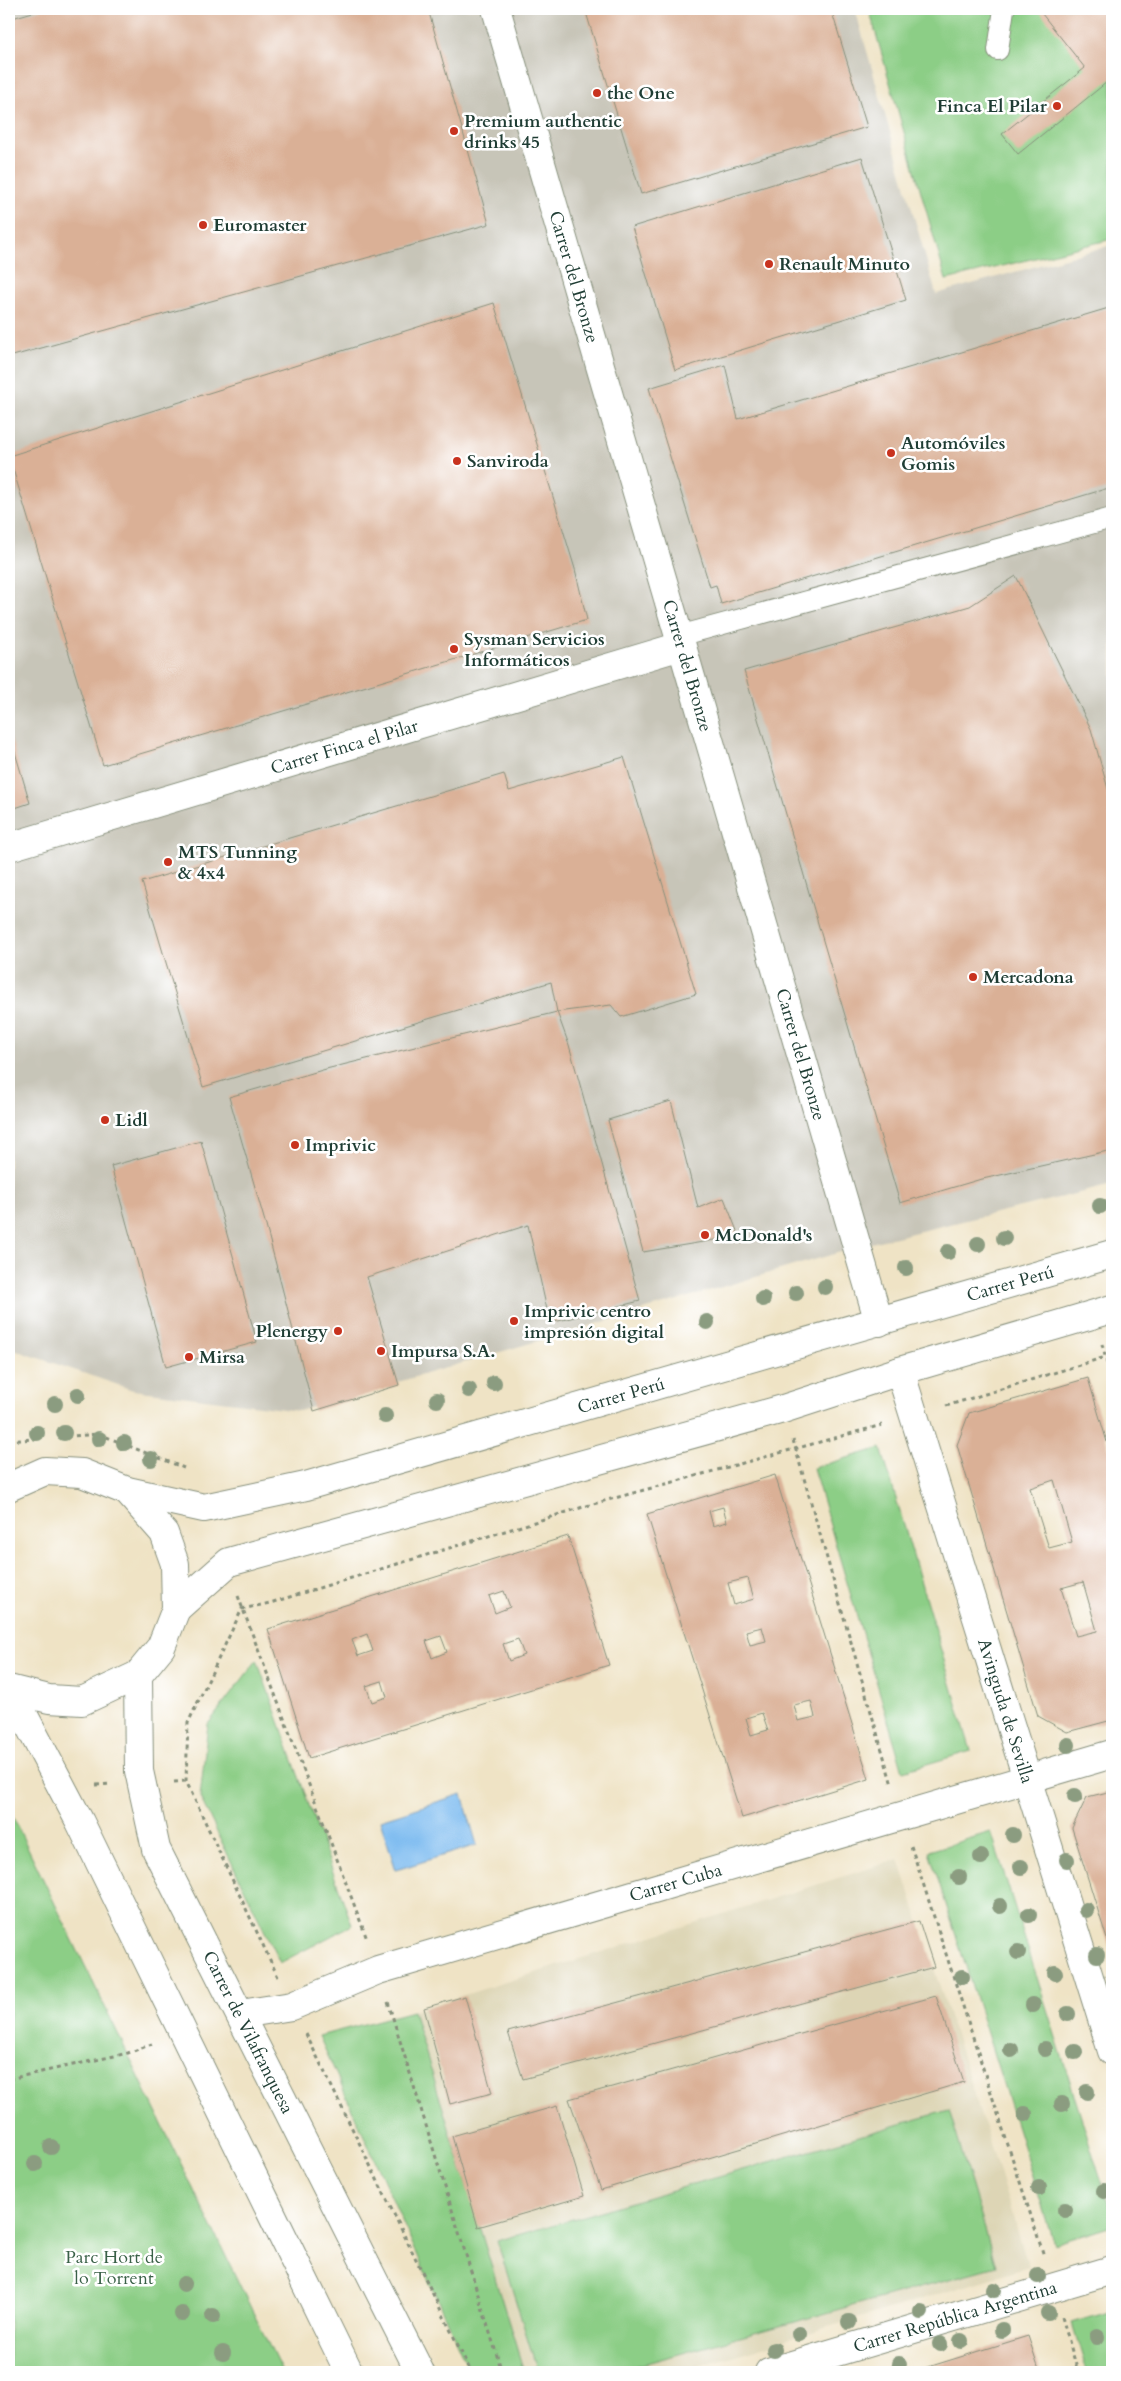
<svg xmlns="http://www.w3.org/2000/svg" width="1121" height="2381" viewBox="0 0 1121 2381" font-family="Cardo,serif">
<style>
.built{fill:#ddd5b5}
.industrial{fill:#c7c5b8}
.green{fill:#8cce86;stroke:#56865d}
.water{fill:#7dbbf0;stroke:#4e7c92}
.building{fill:#dab096;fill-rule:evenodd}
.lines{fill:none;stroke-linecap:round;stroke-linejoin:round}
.service-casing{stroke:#87907c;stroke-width:22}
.minor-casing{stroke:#87907c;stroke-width:30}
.secondary-casing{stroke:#87907c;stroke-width:30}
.primary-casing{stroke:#87907c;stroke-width:30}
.path{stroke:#87907c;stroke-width:3;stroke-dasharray:4 4;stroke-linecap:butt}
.service{stroke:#fff;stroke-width:20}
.minor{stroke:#fff;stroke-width:28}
.secondary{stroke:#fff;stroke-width:28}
.primary{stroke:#fff;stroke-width:28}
.tree{fill:#8b9c80}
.poi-dot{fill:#c8321e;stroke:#fff;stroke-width:2}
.labels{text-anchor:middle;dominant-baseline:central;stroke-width:5;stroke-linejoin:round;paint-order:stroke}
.poi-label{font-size:18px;font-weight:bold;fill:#1f3d34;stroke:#fff;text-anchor:start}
.street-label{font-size:18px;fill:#1f3d34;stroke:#fff}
.park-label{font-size:18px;fill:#3a6148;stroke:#fff}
</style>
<rect width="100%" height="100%" fill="#fff"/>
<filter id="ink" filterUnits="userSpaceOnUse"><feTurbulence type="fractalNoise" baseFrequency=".02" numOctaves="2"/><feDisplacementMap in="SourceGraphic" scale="10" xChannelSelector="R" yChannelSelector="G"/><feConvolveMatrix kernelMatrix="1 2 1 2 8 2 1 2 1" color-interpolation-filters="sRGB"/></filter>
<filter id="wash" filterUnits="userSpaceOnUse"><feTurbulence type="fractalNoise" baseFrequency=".0096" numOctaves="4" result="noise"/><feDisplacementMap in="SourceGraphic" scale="20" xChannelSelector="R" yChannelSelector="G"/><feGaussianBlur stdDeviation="1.12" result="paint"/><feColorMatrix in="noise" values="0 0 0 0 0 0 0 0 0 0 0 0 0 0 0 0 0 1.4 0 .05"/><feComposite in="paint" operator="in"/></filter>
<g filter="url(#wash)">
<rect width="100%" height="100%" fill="#efe3c5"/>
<path class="built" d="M899,1859l130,408 -350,105h-155l-111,-361z"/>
<path class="industrial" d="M9,9h846l81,285 176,-49v940l-237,57 -576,169 -166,-21 -124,-42z"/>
<path class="green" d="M869,9h243v230l-166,41z
M881,1448l90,303 -68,20 -90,-303z
M257,1660l95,265 -72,38 -80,-166 8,-73z
M9,1809l273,563h-273z
M991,1832l121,383v11l-58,18 -125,-393z
M413,2011l111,361h-54l-151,-336z
M949,2110l47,156 -382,106h-76l-41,-131z
M1112,2311v61h-25l-15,-49z"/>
<path class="water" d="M462,1794l15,51 -81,25 -16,-50z"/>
<g id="blocks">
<path class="building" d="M43,9h385l61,215 -480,133v-338z
M585,9h246l36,118 -226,67z
M1038,9h74v69l-94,76 -16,-20 83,-66z
M862,157l44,143 -231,70 -43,-143z
M494,303l81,266 12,51 -484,145 -94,-309z
M1112,307v180l-391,117 -5,-19 -6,2 -61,-199 76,-23 13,54z
M1016,576l75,153 21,74v347l-134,30 -78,23 -156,-532 226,-65z
M9,732l21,71 -21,7z
M624,757l72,237 -75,23 -10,-12 -54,7 -6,-30 -348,105 -61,-205 362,-108 5,17z
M557,1012l12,33 71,256 -90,22 -22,-98 -161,52 32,108 -85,26 -49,-189 -36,-125 97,-28z
M671,1101l27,107 26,-10 15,38 -96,16 -35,-132z
M201,1141l56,201 -91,25 -55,-201z
M1088,1378l24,81v261l-45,12 -29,-16 -81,-271 12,-32zM1054,1480l18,62 -23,6 -19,-60zM1083,1582l14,49 -21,5 -15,-48z
M775,1475l94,304 -127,39 -95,-304zM723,1507l4,15 -14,4 -4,-15zM748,1578l6,21 -20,6 -6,-22zM762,1627l4,14 -16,4 -4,-14zM811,1701l4,16 -17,4 -4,-16zM762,1713l6,17 -17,5 -5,-17z
M568,1536l41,129 -300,93 -41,-129zM504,1591l6,16 -15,6 -6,-17zM367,1634l6,17 -15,5 -6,-16zM441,1636l6,16 -15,6 -6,-17zM518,1639l6,16 -15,6 -6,-17zM382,1681l5,16 -15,5 -6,-16z
M1112,1791v164l-40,-127 15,-31z
M919,1921l15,46 -411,112 -15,-47z
M465,1996l27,97 -42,11 -26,-96z
M936,1996l28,86 -363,108 -32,-91z
M557,2106l27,90 -106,31 -26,-91z
M1028,2336l12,36h-128z"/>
</g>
</g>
<g filter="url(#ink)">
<use href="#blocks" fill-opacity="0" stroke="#87907c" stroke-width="1"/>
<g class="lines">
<g class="service-casing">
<path id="service" d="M998,50l6,-41
M679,636l433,-118"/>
</g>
<g class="minor-casing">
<g id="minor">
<path id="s1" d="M496,9l383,1313"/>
<path id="s2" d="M9,847l672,-201"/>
<path id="s3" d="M900,1371l212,680"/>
<path id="s4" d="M241,2014l51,-8 86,-36 734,-216"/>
<path id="s5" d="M769,2372l343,-102"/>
</g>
</g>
<g class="secondary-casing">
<g id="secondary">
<path id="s6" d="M138,1675l1,96 17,78 264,523"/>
<path d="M11,1691l69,131 269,550"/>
</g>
</g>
<g class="primary-casing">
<g id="primary">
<path d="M9,1487l36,-16 37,2 45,18 37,42 11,31 1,45 -15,38 -23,28 -56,26 -33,-2 -40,-10"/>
<path id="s7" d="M127,1491l77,17 102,-22 806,-232"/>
<path d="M176,1609l53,-47 554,-153 117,-38 212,-62"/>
</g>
</g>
<path class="path" d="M1102,1344l10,39
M946,1406l166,-51
M59,1437l40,-3 85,34
M793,1440l99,345
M9,1441l24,-2
M238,1596l129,343
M174,1782l12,-1
M96,1785l14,-1
M911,1846l133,410
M278,1977l-92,-196 2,-58 54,-114 28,-6 323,-99 289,-79
M388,2002l114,370
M306,2034l165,338
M9,2079l119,-26 24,-9
M1062,2317l16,55"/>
<use href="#service" class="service"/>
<use href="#minor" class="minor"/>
<use href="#secondary" class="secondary"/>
<use href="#primary" class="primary"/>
</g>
<g class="tree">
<circle cx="1100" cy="1206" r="8"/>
<circle cx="1004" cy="1238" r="8"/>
<circle cx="978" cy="1244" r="8"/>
<circle cx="948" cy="1252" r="8"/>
<circle cx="906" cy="1268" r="8"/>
<circle cx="825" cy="1287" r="8"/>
<circle cx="796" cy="1293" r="8"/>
<circle cx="763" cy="1299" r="8"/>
<circle cx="707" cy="1322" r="8"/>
<circle cx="494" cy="1383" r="8"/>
<circle cx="469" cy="1390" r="8"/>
<circle cx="78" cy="1395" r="8"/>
<circle cx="437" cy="1400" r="8"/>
<circle cx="55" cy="1404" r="8"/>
<circle cx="385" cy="1416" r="8"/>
<circle cx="37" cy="1433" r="8"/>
<circle cx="64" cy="1433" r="8"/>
<circle cx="99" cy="1439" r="8"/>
<circle cx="124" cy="1443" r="8"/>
<circle cx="151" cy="1459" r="8"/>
<circle cx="1068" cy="1745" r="8"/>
<circle cx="1075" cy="1796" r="8"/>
<circle cx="1013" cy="1835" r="8"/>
<circle cx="981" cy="1857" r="8"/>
<circle cx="1067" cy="1860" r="8"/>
<circle cx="1021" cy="1867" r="8"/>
<circle cx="959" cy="1877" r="8"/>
<circle cx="1000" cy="1906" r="8"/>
<circle cx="1086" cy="1910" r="8"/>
<circle cx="1029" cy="1915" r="8"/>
<circle cx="1018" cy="1952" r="8"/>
<circle cx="1097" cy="1955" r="8"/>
<circle cx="1055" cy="1973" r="8"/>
<circle cx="962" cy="1977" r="8"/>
<circle cx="1033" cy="2005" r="8"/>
<circle cx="1068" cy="2014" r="8"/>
<circle cx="1045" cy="2049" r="8"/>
<circle cx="1011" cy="2050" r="8"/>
<circle cx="1075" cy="2052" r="8"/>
<circle cx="1087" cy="2092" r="8"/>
<circle cx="1062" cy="2104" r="8"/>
<circle cx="1025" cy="2114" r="8"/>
<circle cx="51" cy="2147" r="8"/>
<circle cx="35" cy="2164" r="8"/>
<circle cx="1039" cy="2188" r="8"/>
<circle cx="1104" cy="2191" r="8"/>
<circle cx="1065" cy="2210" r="8"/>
<circle cx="1038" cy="2276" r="8"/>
<circle cx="184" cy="2284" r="8"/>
<circle cx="994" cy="2290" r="8"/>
<circle cx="921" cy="2312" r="8"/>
<circle cx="1048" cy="2313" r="8"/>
<circle cx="182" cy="2314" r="8"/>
<circle cx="213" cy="2316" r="8"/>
<circle cx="849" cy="2322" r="8"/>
<circle cx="1002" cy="2330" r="8"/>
<circle cx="799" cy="2334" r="8"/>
<circle cx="1097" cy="2337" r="8"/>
<circle cx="961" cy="2341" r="8"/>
<circle cx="940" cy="2344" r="8"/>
<circle cx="774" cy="2350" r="8"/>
<circle cx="223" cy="2353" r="8"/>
<circle cx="899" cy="2364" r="8"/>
</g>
</g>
<g class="poi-dot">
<circle cx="597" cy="93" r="5"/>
<circle cx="1057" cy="106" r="5"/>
<circle cx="454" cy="131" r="5"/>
<circle cx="203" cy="225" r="5"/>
<circle cx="769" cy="264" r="5"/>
<circle cx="891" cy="453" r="5"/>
<circle cx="457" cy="461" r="5"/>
<circle cx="454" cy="649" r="5"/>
<circle cx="168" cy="862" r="5"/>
<circle cx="973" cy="977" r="5"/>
<circle cx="105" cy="1120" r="5"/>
<circle cx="295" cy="1145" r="5"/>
<circle cx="705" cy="1235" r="5"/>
<circle cx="514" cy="1321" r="5"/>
<circle cx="338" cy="1331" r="5"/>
<circle cx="381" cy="1351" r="5"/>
<circle cx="189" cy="1357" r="5"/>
</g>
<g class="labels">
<g class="poi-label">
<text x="607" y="93">the One</text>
<text x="1047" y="106" text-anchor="end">Finca El Pilar</text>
<text x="464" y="121">Premium authentic<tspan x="464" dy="21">drinks 45</tspan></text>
<text x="213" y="225">Euromaster</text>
<text x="779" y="264">Renault Minuto</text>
<text x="901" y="443">Automóviles<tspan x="901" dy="21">Gomis</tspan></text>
<text x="467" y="461">Sanviroda</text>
<text x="464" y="639">Sysman Servicios<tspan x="464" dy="21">Informáticos</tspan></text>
<text x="178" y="852">MTS Tunning<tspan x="178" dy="21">&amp; 4x4</tspan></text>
<text x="983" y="977">Mercadona</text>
<text x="115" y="1120">Lidl</text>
<text x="305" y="1145">Imprivic</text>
<text x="715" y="1235">McDonald's</text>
<text x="524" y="1311">Imprivic centro<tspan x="524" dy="21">impresión digital</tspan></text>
<text x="328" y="1331" text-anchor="end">Plenergy</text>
<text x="391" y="1351">Impursa S.A.</text>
<text x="199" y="1357">Mirsa</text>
</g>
<g class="street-label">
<text stroke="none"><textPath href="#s1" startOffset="279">Carrer del Bronze</textPath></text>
<text stroke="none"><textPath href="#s1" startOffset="684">Carrer del Bronze</textPath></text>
<text stroke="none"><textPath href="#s2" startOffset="350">Carrer Finca el Pilar</textPath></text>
<text stroke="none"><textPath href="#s1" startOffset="1089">Carrer del Bronze</textPath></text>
<text stroke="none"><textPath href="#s7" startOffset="916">Carrer Perú</textPath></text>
<text stroke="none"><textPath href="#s7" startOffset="511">Carrer Perú</textPath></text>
<text stroke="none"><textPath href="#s3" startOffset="356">Avinguda de Sevilla</textPath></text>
<text stroke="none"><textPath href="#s4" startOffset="455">Carrer Cuba</textPath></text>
<text stroke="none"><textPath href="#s6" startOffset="381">Carrer de Vilafranquesa</textPath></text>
<text stroke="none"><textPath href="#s5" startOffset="194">Carrer República Argentina</textPath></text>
</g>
<g class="park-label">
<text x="114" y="2257">Parc Hort de<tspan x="114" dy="21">lo Torrent</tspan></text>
</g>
</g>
<rect width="1121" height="2381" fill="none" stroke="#fff" stroke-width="30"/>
</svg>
